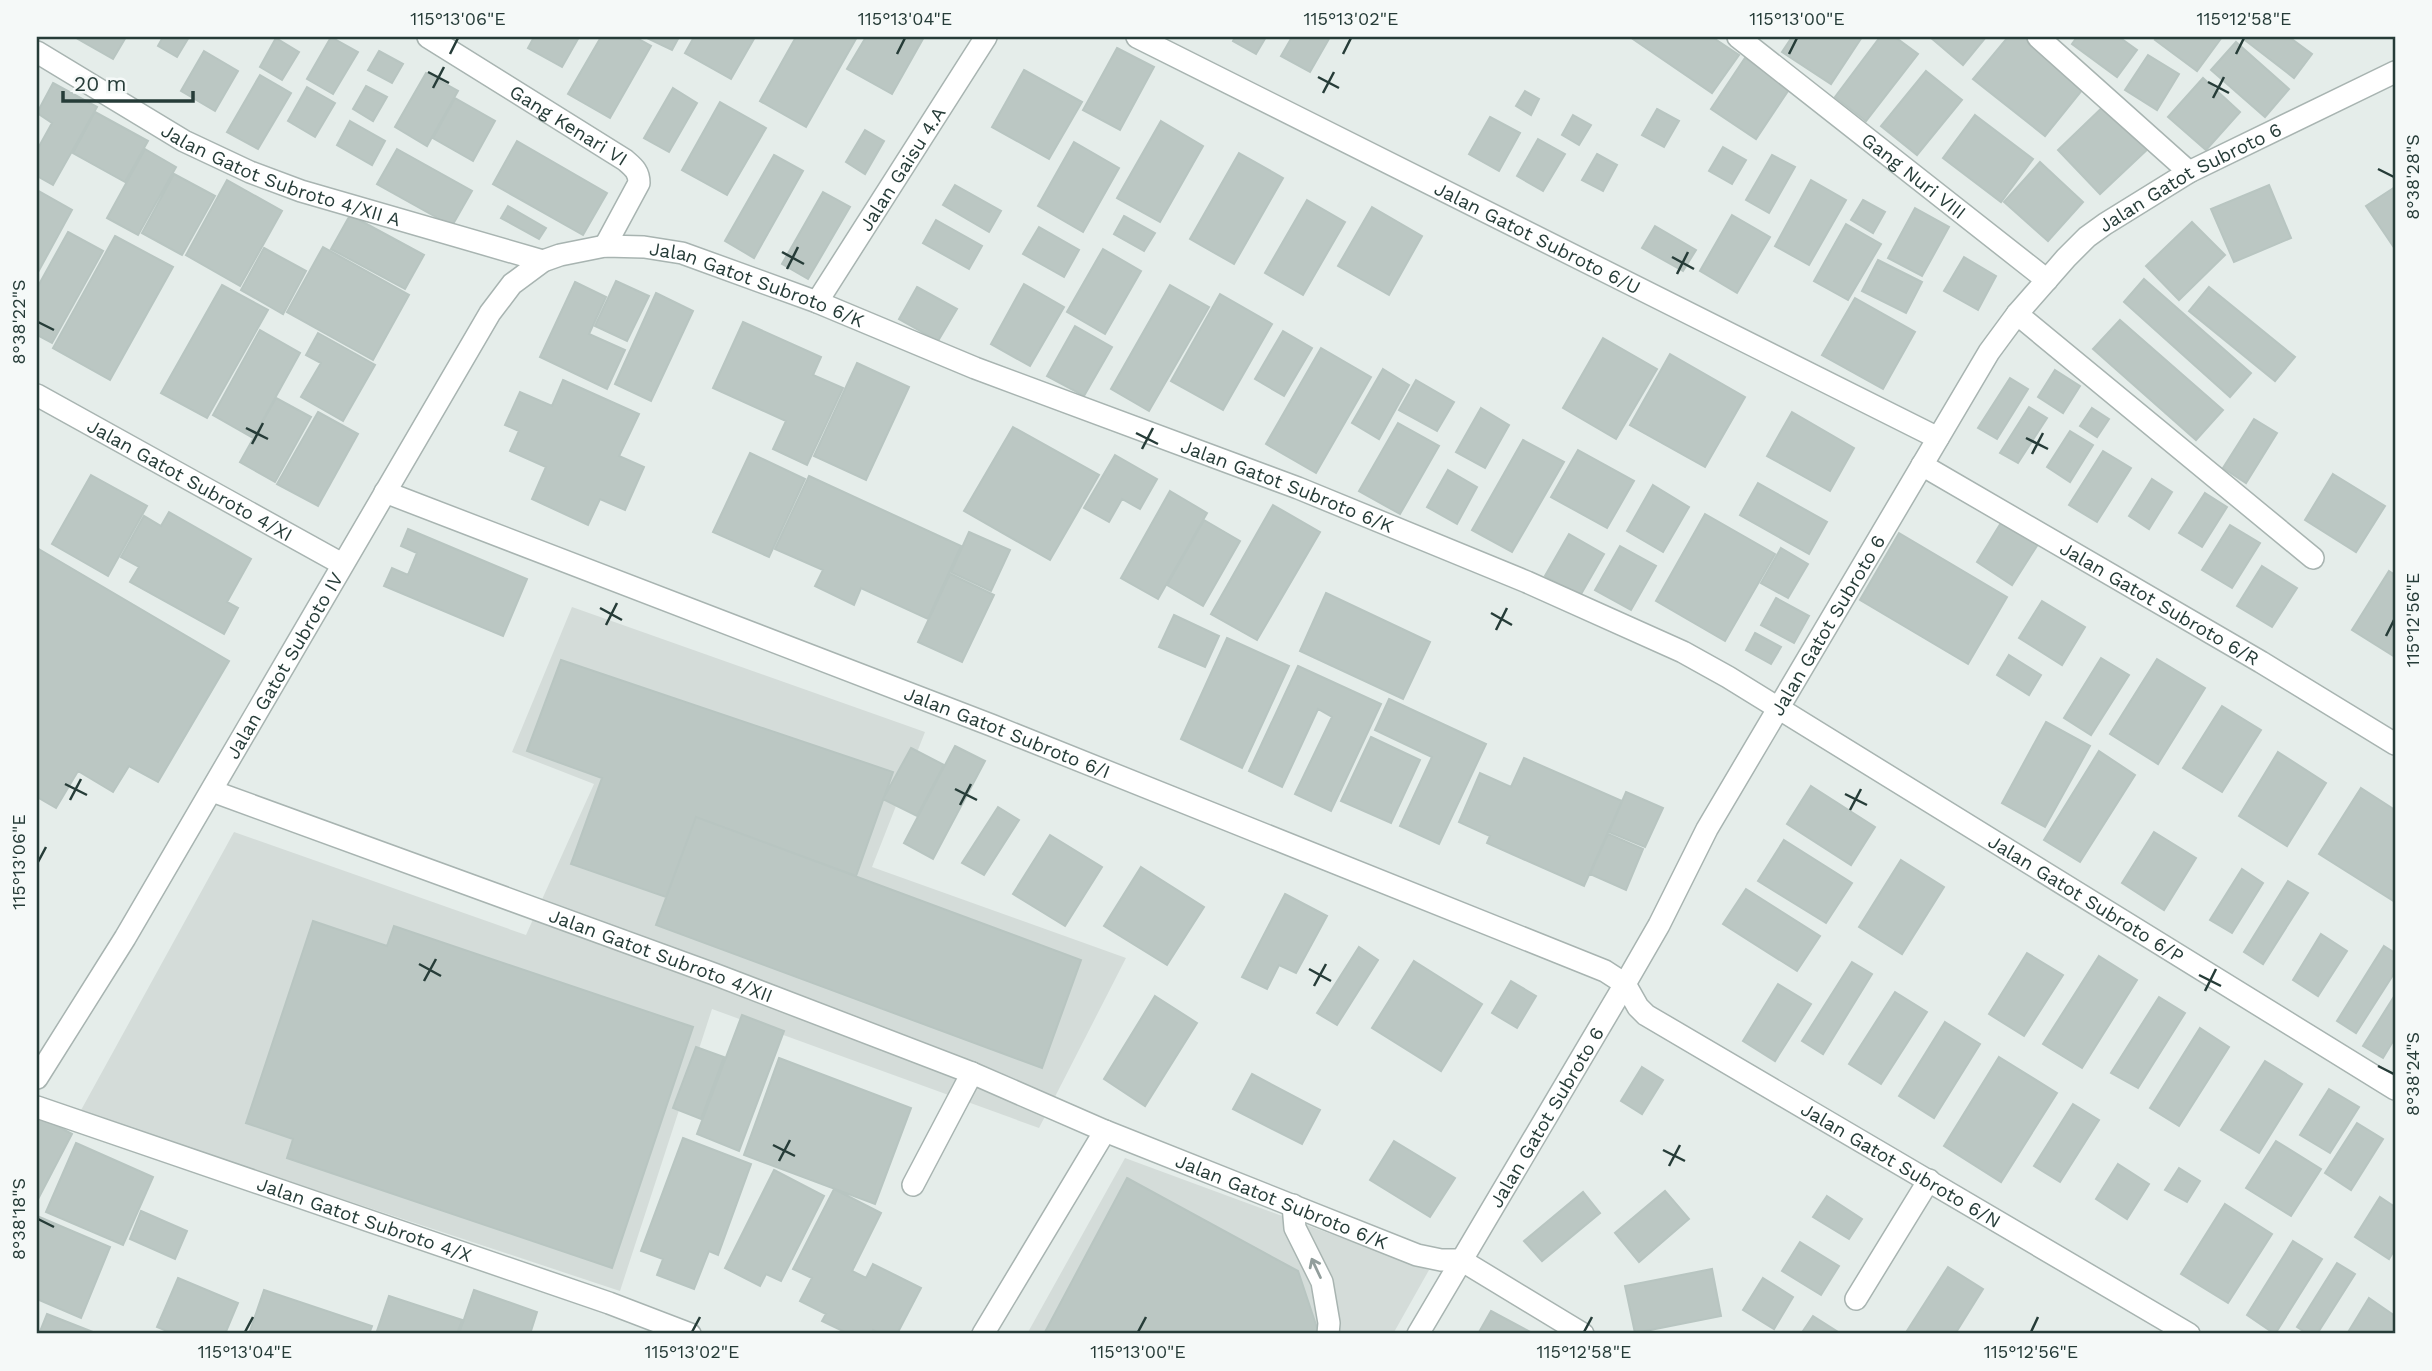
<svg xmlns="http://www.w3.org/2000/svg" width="2432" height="1371" viewBox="0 0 2432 1371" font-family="'Work Sans',sans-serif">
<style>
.built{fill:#d4dcd9}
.building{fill:#bbc7c3;stroke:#b8c5c1;stroke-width:2}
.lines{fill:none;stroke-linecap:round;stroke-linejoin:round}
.lane-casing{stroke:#a8b4b1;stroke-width:24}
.street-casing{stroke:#a8b4b1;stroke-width:24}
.lane{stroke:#fff;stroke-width:21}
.street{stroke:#fff;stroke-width:21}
.oneway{stroke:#929e9c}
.ticks{fill:none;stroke:#263c38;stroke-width:2.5}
.labels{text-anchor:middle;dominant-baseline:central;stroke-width:7;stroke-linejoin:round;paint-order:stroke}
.street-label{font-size:19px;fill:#263c38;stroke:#f5f9f8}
.neatline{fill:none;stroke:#263c38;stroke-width:2.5}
.ticks-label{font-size:18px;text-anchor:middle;fill:#263c38}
</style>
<rect width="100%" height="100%" fill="#e5edea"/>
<path class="built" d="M572,607l353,125 -53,135 254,91 -87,170 -327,-119 -92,282 -540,-179 154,-280 292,103 68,-151 -82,-32z
M1125,1158l304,112 -36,64h-366z"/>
<path class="building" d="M80,37h46l-13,22 -35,-20z
M163,37h26l-12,20 -19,-11z
M331,37l27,15 -25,42 -26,-15z
M534,37h45l-17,30 -34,-19z
M601,37h34l16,9 -41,72 -42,-24z
M645,37h34l-7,13z
M694,37h61l-24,42 -46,-26z
M796,37h61l-51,90 -46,-26z
M866,37h58l-32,57 -45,-25z
M1235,37h31l-10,17 -23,-13z
M1292,37h38l-20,35 -29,-16z
M1630,37h82l27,18 -27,38z
M1792,37h70l-31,47 -49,-32z
M1880,37h15l23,17 -52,67 -31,-24z
M1930,37h56l-23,28z
M2008,37h20l59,47 -42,52 -72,-57z
M2077,37h42l18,13 -20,27 -45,-33z
M2158,37h64l-25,34 -42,-31z
M2241,37h48l23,17 -18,24z
M276,38l23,14 -17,28 -22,-13z
M2236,42l53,47 -24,28 -54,-47z
M1117,48l37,19 -34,63 -37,-20z
M204,51l34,20 -23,40 -34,-20z
M379,51l24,13 -11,19 -24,-13z
M2148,55l31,19 -22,36 -32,-20z
M1745,58l45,30 -34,51 -45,-30z
M1024,70l58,32 -33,57 -57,-32z
M1926,71l36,29 -45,55 -36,-29z
M426,73l32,18 -31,55 -32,-19z
M260,75l31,18 -33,56 -31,-17z
M2203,78l37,34 -34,38 -38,-33z
M53,83l44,24 -44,78 -16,-9v-26l15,-27 -15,-10z
M366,86l21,11 -14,24 -20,-12z
M307,87l28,16 -20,34 -27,-16z
M673,88l24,15 -28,49 -25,-14z
M1525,91l14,8 -8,16 -15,-9z
M455,98l40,23 -22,40 -40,-23z
M720,102l46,26 -39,67 -45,-25z
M2108,102l42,45 -50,47 -42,-44z
M1657,109l22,12 -15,26 -22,-12z
M95,112l53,29 -23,41 -52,-29z
M1573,115l18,10 -12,20 -17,-10z
M1975,115l58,44 -32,43 -58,-44z
M1490,117l30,16 -21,38 -30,-17z
M350,121l35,20 -13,24 -35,-20z
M1161,121l42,25 -43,76 -43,-24z
M865,130l19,11 -19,33 -19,-12z
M1538,139l27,15 -22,37 -26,-15z
M517,141l90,52 -24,42 -90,-51z
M1074,142l45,26 -36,64 -45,-26z
M1723,147l23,13 -14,24 -23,-13z
M145,149l31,18 -38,68 -31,-17z
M397,149l75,42 -20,35 -75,-42z
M1239,153l44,25 -49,86 -44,-25z
M1597,154l20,11 -14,26 -21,-11z
M774,155l29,16 -49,87 -29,-17z
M1772,155l23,12 -26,46 -23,-13z
M2040,162l43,40 -35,39 -44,-39z
M174,174l41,22 -33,59 -40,-22z
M227,180l55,31 -42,75 -54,-31z
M1811,180l35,20 -37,65 -34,-19z
M955,185l46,26 -12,21 -46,-27z
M2269,185l22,53 -57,24 -23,-53z
M2395,187v62l-29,-43z
M37,190l35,20 -35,64z
M823,192l27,15 -42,72 -26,-15z
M1307,200l38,22 -42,73 -38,-22z
M1863,200l22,12 -12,21 -22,-13z
M508,206l38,22 -7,11 -38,-21z
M1372,207l50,29 -33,59 -51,-29z
M1915,208l34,19 -27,49 -34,-18z
M350,215l74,40 -19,34 -74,-40z
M1732,215l38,22 -33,56 -37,-22z
M1124,216l31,17 -11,18 -30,-17z
M936,220l46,26 -13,23 -46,-26z
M2192,222l33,33 -46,45 -33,-34z
M1846,224l35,20 -33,56 -34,-19z
M1655,226l41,24 -13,21 -41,-23z
M1039,227l40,23 -15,27 -41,-23z
M68,232l35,19 -51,92 -15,-8v-47z
M115,236l58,31 -63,113 -57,-32z
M323,247l86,48 -36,65 -86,-48z
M264,248l42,23 -23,43 -42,-24z
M1103,249l38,22 -36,63 -38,-22z
M1964,257l32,19 -18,34 -34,-19z
M1878,260l44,22 -16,31 -44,-22z
M2144,279l107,94 -21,24 -106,-95z
M616,281l33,15 -22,45 -32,-15z
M575,282l31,15 -17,37 36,16 -18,39 -67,-32z
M1024,284l40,23 -34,59 -39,-22z
M222,285l46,25 -61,108 -46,-25z
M1170,285l39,22 -60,104 -38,-22z
M917,287l40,22 -19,32 -39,-22z
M2209,287l86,70 -20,24 -86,-70z
M656,293l37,18 -42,90 -36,-17z
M1220,294l52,30 -49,86 -52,-29z
M1855,298l60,34 -32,57 -61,-34z
M2120,320l103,90 -27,30 -103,-91z
M743,322l78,35 -8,18 30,13 -36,77 -34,-16 13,-28 -73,-33z
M1075,326l37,21 -28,49 -37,-20z
M260,330l40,23 -47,85 -40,-23z
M1283,331l29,17 -28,48 -29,-17z
M318,333l57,32 -32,56 -42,-24 20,-34 -15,-8z
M1603,338l54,31 -41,70 -53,-31z
M1321,348l50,29 -55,96 -50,-29z
M1670,354l75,43 -40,70 -75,-42z
M857,363l52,24 -43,93 -52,-24z
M1383,369l26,16 -30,54 -27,-16z
M2055,370l25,16 -17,27 -25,-16z
M2010,378l18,11 -31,50 -19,-11z
M563,380l76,34 -20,42 25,11 -19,43 -25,-11 -12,26 -56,-26 14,-32 -36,-16 9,-20 -14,-6 15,-33 32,14z
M1416,380l38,22 -17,29 -38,-21z
M276,398l35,19 -36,65 -35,-20z
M2029,407l18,11 -29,45 -18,-10z
M1481,408l28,17 -24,43 -29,-16z
M2092,408l17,11 -12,18 -17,-11z
M318,412l40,22 -40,72 -41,-22z
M1792,412l62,36 -24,43 -63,-35z
M2254,419l23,14 -31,50 -23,-15z
M1398,423l41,23 -39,68 -41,-23z
M1013,427l86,48 -49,85 -86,-49z
M2070,431l23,14 -23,37 -23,-15z
M1523,440l41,22 -52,90 -40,-22z
M1578,450l56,31 -27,47 -56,-31z
M2103,451l28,17 -34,54 -28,-17z
M750,453l55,26 -36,78 -56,-25z
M1115,455l42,24 -17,30 -18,-10 -13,23 -25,-14z
M1448,470l29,17 -20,37 -30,-17z
M2333,474l52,32 -29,46 -51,-32z
M91,475l56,31 -39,70 -56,-32z
M809,476l152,70 -33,73 -67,-31 -7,17 -39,-19 8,-16 -48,-21z
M2152,479l20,13 -23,37 -20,-13z
M1758,483l69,39 -18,32 -69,-39z
M1653,485l36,22 -26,45 -36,-21z
M1170,491l37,22 -49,86 -37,-21z
M2205,493l22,14 -25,40 -23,-14z
M1273,505l47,27 -63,108 -46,-26z
M169,512l82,47 -24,43 11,6 -14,26 -94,-52 9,-15 -18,-10 23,-41 17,10z
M1705,514l70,40 -50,87 -69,-40z
M2004,518l36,23 -28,44 -35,-23z
M1204,520l36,21 -37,65 -36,-21z
M2230,525l30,18 -28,45 -30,-18z
M408,529l119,50 -24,57 -119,-50 8,-18 16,7 9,-22 -16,-7z
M969,532l41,18 -19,41 -40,-19z
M1899,533l108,64 -39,67 -108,-64z
M1569,534l35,20 -24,42 -35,-20z
M1620,546l36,20 -25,44 -36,-20z
M37,548l192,113 -71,121 -29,-16 -16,26 -35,-21 -22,37 -19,-11z
M1781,548l27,16 -20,34 -27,-15z
M2262,566l35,22 -25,39 -35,-21z
M2389,571l6,4v82l-43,-27z
M950,574l44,21 -32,67 -44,-20z
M1326,593l104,49 -27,57 -103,-48z
M1776,598l33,18 -15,27 -33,-18z
M2042,601l43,26 -23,38 -43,-27z
M1174,615l45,21 -14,31 -46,-20z
M1755,633l26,14 -10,17 -25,-14z
M1227,638l62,28 -47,102 -61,-29z
M2009,655l32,20 -12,20 -32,-20z
M2101,658l28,17 -38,60 -27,-17z
M2157,659l48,29 -47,76 -48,-30z
M561,660l332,112 -37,104 -160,-59 -30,80 -95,-33 31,-86 -75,-27z
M1298,666l83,38 -50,107 -36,-17 37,-77 -14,-8 -36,78 -33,-16z
M1389,699l97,45 -47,100 -39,-18 32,-69 -57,-27z
M2222,706l39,24 -39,62 -39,-24z
M2046,722l44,24 -45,81 -43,-24z
M1371,737l49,23 -29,63 -50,-22z
M955,746l30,15 -52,98 -29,-16z
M911,748l33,17 -27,51 -34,-17z
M2099,751l36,24 -55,87 -36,-22z
M2278,752l48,31 -39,63 -48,-30z
M1524,758l98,43 -38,85 -97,-43 3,-7 -31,-14 21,-49 31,14z
M1811,786l64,41 -24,38 -64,-41z
M2361,788l34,22v92l-76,-48z
M1626,792l37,16 -18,39 -36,-15z
M998,807l21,13 -35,55 -22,-12z
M696,817l385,143 -39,108 -386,-143z
M2154,832l42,26 -32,52 -42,-27z
M1608,834l35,15 -17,41 -36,-16z
M1050,835l52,32 -37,59 -52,-32z
M1784,840l68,43 -26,40 -68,-42z
M1901,860l43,27 -42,67 -43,-27z
M1141,867l63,40 -37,58 -63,-39z
M2242,869l21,14 -31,50 -22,-13z
M2288,881l20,12 -45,71 -19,-12z
M1746,889l74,47 -23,35 -74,-47z
M1285,894l42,22 -31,57 -17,-8 -12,24 -25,-12z
M313,921l74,25 7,-20 299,101 -81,241 -325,-110 6,-19 -47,-16z
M2321,934l26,17 -29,45 -25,-16z
M2384,946l11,7v19l-39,61 -19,-12z
M1359,947l19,13 -41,65 -20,-12z
M2027,953l36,22 -39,61 -35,-22z
M2099,956l38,24 -55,88 -39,-24z
M1414,961l68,43 -41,67 -69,-43z
M1852,962l20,12 -49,80 -21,-13z
M1511,981l25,15 -19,32 -25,-15z
M1778,984l33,20 -36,57 -32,-20z
M1895,992l32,20 -46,72 -32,-20z
M2395,995v43l-12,20 -20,-12z
M1155,996l42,27 -52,83 -41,-27z
M2159,997l26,16 -47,75 -27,-15z
M742,1015l42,16 -45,120 -42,-17z
M1945,1022l35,22 -46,74 -35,-22z
M2200,1028l29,19 -50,79 -29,-18z
M696,1047l28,10 -23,62 -28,-11z
M1999,1057l58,36 -56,89 -57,-36z
M779,1058l132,50 -36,96 -131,-49z
M2265,1061l37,23 -43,69 -38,-23z
M1642,1067l21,13 -21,34 -21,-13z
M1252,1074l68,36 -18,34 -69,-35z
M2329,1089l30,18 -29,46 -30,-18z
M2073,1104l26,16 -39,62 -26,-16z
M37,1115l35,19 -35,67z
M2357,1123l26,16 -32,51 -26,-17z
M683,1138l68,26 -33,91 -9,-4 -15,38 -37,-14 6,-16 -22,-8z
M1394,1141l61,37 -25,39 -60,-37z
M2276,1141l45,28 -30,47 -45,-28z
M76,1143l77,34 -30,68 -77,-33z
M2118,1164l31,20 -22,35 -31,-20z
M2179,1168l21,13 -13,21 -22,-12z
M774,1170l50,26 -43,85 -15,-7 -6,12 -35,-18z
M1127,1178l171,93 21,63h-275z
M834,1189l47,24 -29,58 14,7 7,-14 48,24 -24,46h-17l-7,-4 -2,4h-22l-27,-13 4,-7 -26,-13 12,-23 -19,-9z
M1665,1191l24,28 -50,43 -24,-29z
M1583,1192l17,21 -58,48 -18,-20z
M1827,1196l35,23 -13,20 -36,-22z
M2380,1197l15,10v42l-6,10 -34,-22z
M2225,1204l47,30 -44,69 -47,-29z
M141,1211l46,20 -12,28 -45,-20z
M37,1216l73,31 -29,71 -44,-19z
M2293,1241l29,18 -47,75 -28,-19z
M1800,1242l39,24 -18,29 -39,-24z
M2337,1263l18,11 -38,60h-9l-11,-7z
M1948,1267l35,22 -28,45h-50z
M1712,1269l9,47 -86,17 -10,-47z
M178,1278l60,25 -13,31h-51l-17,-7z
M1763,1278l30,19 -19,32 -31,-19z
M264,1290l108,36 -3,8h-120z
M474,1290l63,22 -7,22h-71z
M389,1296l73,24 -5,14h-81z
M2369,1298l26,18 -1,18h-47z
M1491,1311l43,23h-56z
M47,1314l51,20h-59z
M1813,1316l25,16 -2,2h-35z"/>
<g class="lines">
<g class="lane-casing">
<path id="lane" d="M1293,1205l2,23 27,54 7,41 -1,11
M1856,1299l73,-119"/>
</g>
<g class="street-casing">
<g id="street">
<path id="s1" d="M428,37l197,123c8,7 14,11 14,23l-34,63"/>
<path id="s2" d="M1137,37l801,401"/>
<path id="s3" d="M1738,37l309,243"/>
<path d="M2038,37l151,135"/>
<path id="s4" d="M37,52l147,89 66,31 51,19 242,70"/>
<path id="s5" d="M817,302l169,-265"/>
<path d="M2017,314l296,244"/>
<path id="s6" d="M37,395l305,169"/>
<path id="s7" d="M1922,465l339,197 134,82"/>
<path id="s8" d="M385,492l606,233 614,246 20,13 13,23 8,8 543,319"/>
<path id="s9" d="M212,791l502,183 258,99 133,58 312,124 24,5h20l122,74"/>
<path id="s10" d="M37,1078l88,-140 365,-625 22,-29 31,-23 17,-6 45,-9 39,1 38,6 135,49 158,66 323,120 229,94 156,70 45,25 667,412"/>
<path id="s11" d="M37,1107l572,196 81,31"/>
<path d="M913,1185l59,-112"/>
<path d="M983,1334l122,-203"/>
<path id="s12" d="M1418,1334l207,-350 34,-59 48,-96 282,-477 28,-38 49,-56 21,-21 18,-13 84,-52 206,-100"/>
</g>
</g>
<use href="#lane" class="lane"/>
<use href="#street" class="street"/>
</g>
<defs><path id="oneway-shaft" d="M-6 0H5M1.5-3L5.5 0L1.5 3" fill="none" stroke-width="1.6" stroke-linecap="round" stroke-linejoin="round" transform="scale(1.75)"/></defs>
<use class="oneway" href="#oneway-shaft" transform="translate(1316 1268) rotate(-115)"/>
<path class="ticks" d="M450,54l8,-16M897,54l8,-16M1343,54l8,-16M1789,54l8,-16M2236,54l8,-16M428,72l21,11M1318,77l21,11M2208,82l21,11M433,88l11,-21M1323,93l11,-21M2213,98l11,-21M2378,169l16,8M782,252l22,12M1672,257l22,12M787,269l11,-22M1677,274l11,-22M38,322l16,8M246,428l22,11M1136,433l22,11M2026,438l22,11M252,444l11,-21M1142,449l11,-21M2032,454l11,-21M600,608l22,12M1491,613l21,12M606,625l11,-22M1496,630l11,-22M2386,636l8,-16M65,784l22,11M955,789l22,11M1845,794l22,11M70,800l11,-21M960,805l11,-21M1850,810l11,-21M38,862l8,-15M419,964l22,12M1309,969l22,12M2199,975l22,11M424,981l12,-22M1314,986l12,-22M2205,991l11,-22M2378,1066l16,8M773,1145l22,11M1663,1150l22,11M779,1161l11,-21M1669,1166l11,-21M38,1219l16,8M245,1332l8,-15M692,1332l8,-15M1138,1332l8,-15M1584,1332l8,-15M2031,1332l7,-15"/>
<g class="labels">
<g class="street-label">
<text stroke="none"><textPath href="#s1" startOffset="166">Gang Kenari VI</textPath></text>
<text stroke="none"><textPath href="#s5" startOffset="158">Jalan Gaisu 4.A</textPath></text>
<text stroke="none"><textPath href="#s4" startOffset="275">Jalan Gatot Subroto 4/XII A</textPath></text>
<text stroke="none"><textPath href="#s3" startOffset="224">Gang Nuri VIII</textPath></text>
<text stroke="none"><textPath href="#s12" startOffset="1407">Jalan Gatot Subroto 6</textPath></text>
<text stroke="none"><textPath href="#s2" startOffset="448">Jalan Gatot Subroto 6/U</textPath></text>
<text stroke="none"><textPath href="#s10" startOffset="1186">Jalan Gatot Subroto 6/K</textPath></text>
<text stroke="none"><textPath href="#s6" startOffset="175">Jalan Gatot Subroto 4/XI</textPath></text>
<text stroke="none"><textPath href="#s10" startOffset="1754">Jalan Gatot Subroto 6/K</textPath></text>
<text stroke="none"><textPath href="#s7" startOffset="275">Jalan Gatot Subroto 6/R</textPath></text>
<text stroke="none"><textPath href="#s12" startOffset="819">Jalan Gatot Subroto 6</textPath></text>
<text stroke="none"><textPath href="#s10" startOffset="481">Jalan Gatot Subroto IV</textPath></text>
<text stroke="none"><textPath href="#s8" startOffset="667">Jalan Gatot Subroto 6/I</textPath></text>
<text stroke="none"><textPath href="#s10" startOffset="2656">Jalan Gatot Subroto 6/P</textPath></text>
<text stroke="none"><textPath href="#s9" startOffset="478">Jalan Gatot Subroto 4/XII</textPath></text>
<text stroke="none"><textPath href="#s12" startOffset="252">Jalan Gatot Subroto 6</textPath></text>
<text stroke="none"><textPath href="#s8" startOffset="1668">Jalan Gatot Subroto 6/N</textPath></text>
<text stroke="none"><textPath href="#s9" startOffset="1146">Jalan Gatot Subroto 6/K</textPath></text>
<text stroke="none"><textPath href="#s11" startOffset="346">Jalan Gatot Subroto 4/X</textPath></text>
</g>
</g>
<rect width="2432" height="1371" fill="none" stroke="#f5f9f8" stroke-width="77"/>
<path d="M63 91v10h130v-10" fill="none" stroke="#263c38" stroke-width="3.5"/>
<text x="74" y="91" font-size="21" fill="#263c38" stroke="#f5f9f8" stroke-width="5" paint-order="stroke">20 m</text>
<rect x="38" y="38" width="2356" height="1294" class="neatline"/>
<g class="ticks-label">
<text x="458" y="25">115°13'06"E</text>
<text x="905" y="25">115°13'04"E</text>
<text x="1351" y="25">115°13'02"E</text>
<text x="1797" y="25">115°13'00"E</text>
<text x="2244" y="25">115°12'58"E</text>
<text transform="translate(2413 177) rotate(-90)" y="6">8°38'28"S</text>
<text transform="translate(19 322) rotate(-90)" y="6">8°38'22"S</text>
<text transform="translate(2413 620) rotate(-90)" y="6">115°12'56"E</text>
<text transform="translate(19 862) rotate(-90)" y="6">115°13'06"E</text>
<text transform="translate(2413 1074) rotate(-90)" y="6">8°38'24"S</text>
<text transform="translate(19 1219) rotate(-90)" y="6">8°38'18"S</text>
<text x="245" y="1358">115°13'04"E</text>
<text x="692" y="1358">115°13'02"E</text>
<text x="1138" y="1358">115°13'00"E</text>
<text x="1584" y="1358">115°12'58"E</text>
<text x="2031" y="1358">115°12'56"E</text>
</g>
</svg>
